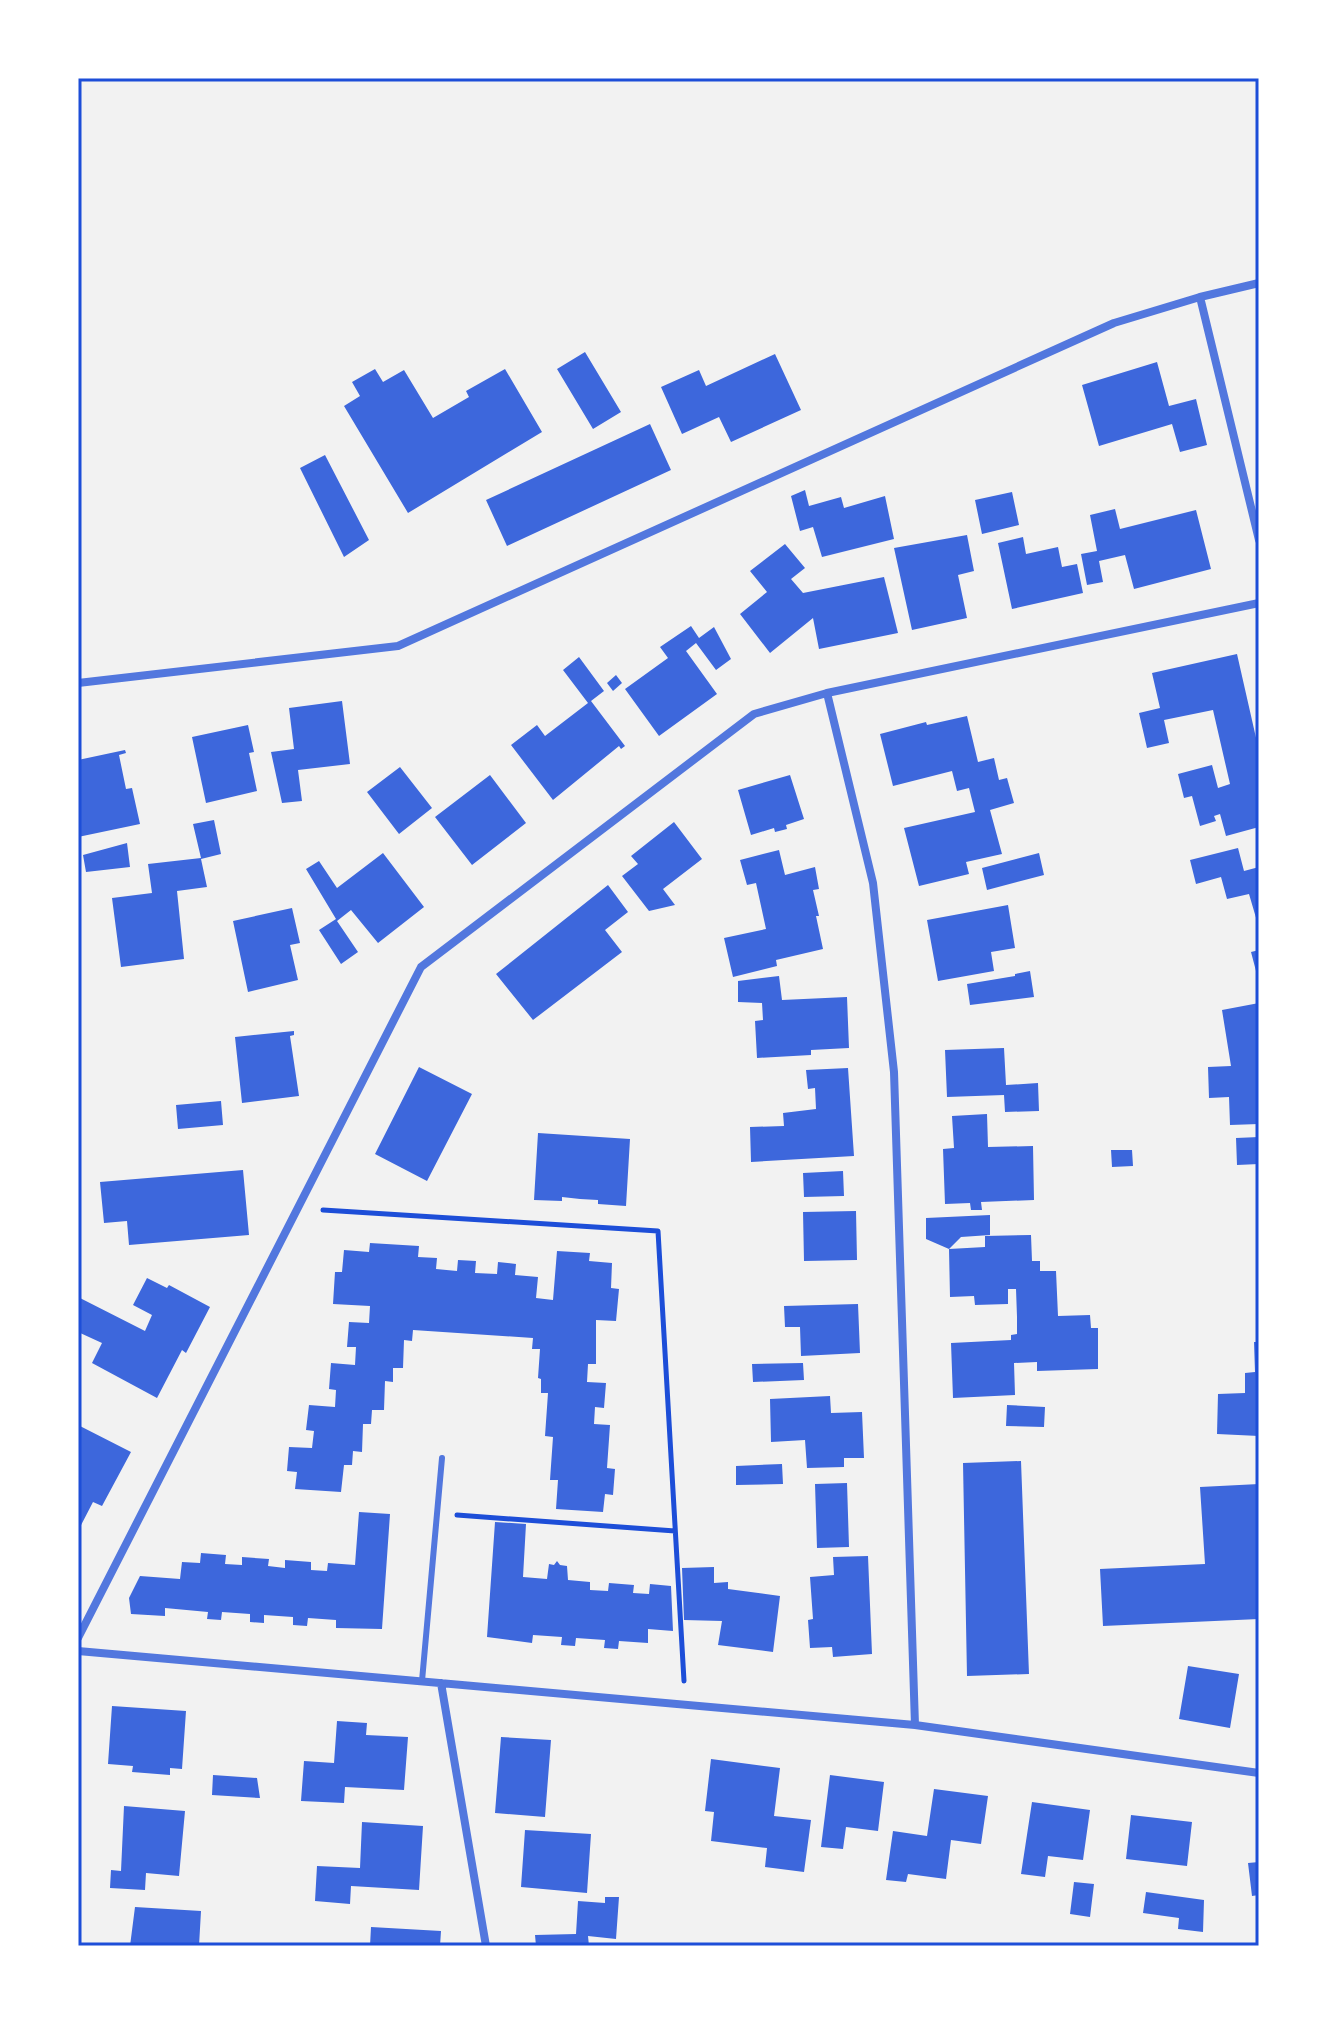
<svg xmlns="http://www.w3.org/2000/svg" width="1337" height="2024" viewBox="0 0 1337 2024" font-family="'Fira Sans Condensed',sans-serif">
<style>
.building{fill:#3d67dc}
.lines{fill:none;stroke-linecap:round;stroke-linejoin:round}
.path{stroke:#1d4ed8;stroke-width:5}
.service{stroke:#5277de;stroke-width:6}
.minor{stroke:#5277de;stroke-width:8}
.neatline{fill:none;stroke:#1d4ed8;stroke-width:3}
</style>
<rect width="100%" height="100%" fill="#f2f2f2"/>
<path class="building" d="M585,352l36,60 -28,17 -36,-60z
M775,354l26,56 -70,32 -12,-25 -37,17 -21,-47 38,-17 7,16z
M1157,362l12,44 27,-7 11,46 -27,7 -8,-28 -73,22 -17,-61z
M375,369l8,13 21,-12 29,48 36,-21 -3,-6 39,-22 37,63 -134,81 -64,-107 16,-10 -8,-14z
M650,424l21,46 -164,76 -21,-46z
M325,455l44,85 -25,17 -44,-89z
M805,490l4,16 32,-9 3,11 41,-12 9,43 -72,18 -9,-30 -13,4 -9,-35z
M1012,492l7,33 -37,9 -7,-34z
M1115,509l5,20 76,-19 15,59 -77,20 -9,-34 -26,6 4,21 -16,3 -6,-31 16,-3 -7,-36z
M967,535l7,36 -16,4 9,43 -55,12 -18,-82z
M1023,537l3,17 32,-7 4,20 15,-3 6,29 -71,16 -14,-66z
M785,544l20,24 -14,11 12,14 81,-16 14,56 -79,16 -6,-31 -43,35 -30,-39 27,-22 -17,-21z
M691,626l8,12 15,-11 17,32 -15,11 -20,-27 -10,8 31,43 -58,42 -34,-47 43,-31 -8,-11z
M1237,654l22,97v76l-33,9 -6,-22 -6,2 2,5 -16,5 -8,-30 -8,2 -6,-24 34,-9 6,23 12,-4 -17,-74 -49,10 5,23 -22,5 -8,-35 21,-5 -8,-35z
M579,657l25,34 -13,10 34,45 -4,3 -2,-3 -66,54 -42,-55 26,-20 8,11 43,-33 -25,-33z
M616,675l6,8 -9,8 -6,-8z
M342,701l8,63 -52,6 4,31 -20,2 -11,-51 23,-3 -5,-41z
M967,716l11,46 16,-4 5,22 8,-2 7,25 -24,7 12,44 -36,8 3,12 -50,12 -15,-58 71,-16 -6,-24 -12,3 -5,-20 -59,15 -13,-52 46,-12 1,3z
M248,725l6,27 -5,1 8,38 -51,12 -14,-66z
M125,750l1,3 -7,2 7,34 6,-1 8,36 -62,13v-77z
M400,767l32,41 -33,26 -32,-42z
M490,775l36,48 -54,42 -37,-48z
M790,775l14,44 -18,6 1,4 -12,3 -1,-4 -23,7 -13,-45z
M214,820l7,34 -20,5 6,28 -30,4 7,68 -63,8 -9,-69 40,-5 -4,-29 53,-6 -8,-34z
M674,822l28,37 -39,30 12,16 -26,6 -27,-35 16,-12 -7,-8z
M127,843l3,24 -44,5 -3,-17z
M1238,848l6,23 15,-4v61l-10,-34 -22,5 -6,-22 -25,7 -6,-24z
M779,850l6,25 30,-8 4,22 -6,1 6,26h-3l7,33 -47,11 1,6 -44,11 -9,-39 42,-9 -10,-46 -9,2 -7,-25z
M383,853l41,54 -46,36 -27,-33 -14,11 21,31 -17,12 -22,-34 17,-11 -30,-50 13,-8 18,27z
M1039,853l5,22 -57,15 -5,-22z
M608,885l20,27 -23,18 17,22 -89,68 -37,-46z
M1008,905l7,43 -24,4 3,19 -56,10 -11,-61z
M292,908l8,35 -10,2 8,35 -50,12 -15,-71z
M1259,950v20l-3,1 -5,-19z
M1030,971l4,26 -64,8 -3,-21 48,-8v-2z
M779,976l3,24 65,-3 2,51 -38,2v5l-54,3 -2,-37 8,-1 -1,-17 -24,-1v-21z
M1259,1003v121l-29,1 -1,-28 -20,1 -1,-31 23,-1 -9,-56z
M294,1031v4l-4,1 9,60 -57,7 -7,-66z
M1004,1048l2,37 32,-2 1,28 -34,1 -1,-17 -57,2 -2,-47z
M419,1067l53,27 -45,87 -52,-27z
M848,1068l6,88 -103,6 -1,-35 34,-1 -1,-13 33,-4 -1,-21 -7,1 -2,-19z
M221,1101l2,24 -45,4 -2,-24z
M987,1114l1,33 45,-1 1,54 -53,2 1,8h-11l-1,-7 -25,1 -2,-55 11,-1 -2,-32z
M538,1133l92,6 -4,67 -28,-2v-4l-18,-1 -18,-2v4l-28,-1z
M1259,1137v27l-22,1 -1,-27z
M1111,1150h21l1,16 -21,1z
M243,1170l6,65 -120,10 -2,-24 -23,2 -4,-41z
M843,1171l1,25 -40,1 -1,-24z
M856,1211l1,49 -53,1 -1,-49z
M990,1215v20l-29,2 -12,12 -23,-10v-21z
M1031,1235l1,26h8v10h16l2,45 32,-1 1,13h7v41l-61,2v-9l-23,1 1,32 -62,3 -2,-55 60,-3v-5l6,-1v-17l-1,-28h-8v15l-33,1 -1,-9 -24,1 -1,-48 36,-2v-11z
M370,1243l49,3 -1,11 19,1 -1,11 21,2 1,-11 18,1 -1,12 22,1 1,-12 18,2 -1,11 23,2 -2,21 17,2 4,-49 33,2 -1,8 23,2 -1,25 8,1 -3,32 -20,-1v44h-8l-1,18 19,1 -2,25 -9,-1 -1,17 16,1 -3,43 8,1 -2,26 -8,-1 -2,18 -47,-3 2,-29h-8l3,-43 -8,-1 3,-43h-7v-14l-3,-1 2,-29h-8l1,-11 -120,-8 -1,11 -8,-1 -1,28h-10v14l-8,-1 -1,29h-12l-1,14h-8l-1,28 -9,-1 -1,14h-8l-3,27 -46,-3 2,-17 -10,-1 2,-24 23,1 2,-17 -8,-1 3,-25 26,2 1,-17 -7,-1 2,-26 24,2 1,-18h-9l2,-25 20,1 1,-17 -37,-2 2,-32h7l2,-22 25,2z
M147,1278l20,10 2,-3 41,22 -24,46 -4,-3 -25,48 -65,-35 10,-20 -24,-11v-35l67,34 7,-16 -19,-10z
M858,1304l2,49 -59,3 -1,-29h-15l-1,-21z
M1254,1342h5v94l-42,-2 1,-40 27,-1v-20l10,-1z
M803,1363l1,17 -51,2 -1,-18z
M830,1396l1,17 31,-1 2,46h-20v9l-37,1 -2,-28 -34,2 -1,-43z
M1007,1405l38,2 -1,20 -38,-1z
M78,1425l53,27 -29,54 -9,-4 -15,29z
M1021,1461l8,213 -62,2 -4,-213z
M782,1464l1,20 -47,1v-19z
M847,1483l2,64 -32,1 -2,-64z
M1259,1484v135l-156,7 -3,-57 105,-5 -5,-77z
M359,1512l31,2 -8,115 -46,-1v-8l-28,-2 -1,8 -14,-1v-8l-29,-2v8l-14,-1v-8l-28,-2 -1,8 -14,-1 1,-7 -43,-4v8l-34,-2 -2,-16 11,-22 40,3 2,-17 18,1 1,-10 25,2 -1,9 17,1v-8l27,2 -1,7 17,2v-8l26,2v8l16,1 1,-8 27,2z
M495,1522l31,2 -3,53 24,2 2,-15 5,1 3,-4 3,4 7,1 1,14 22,2v8l18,1 1,-8 25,2 -1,8 16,1 1,-10 21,2 2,45 -25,-2v14l-29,-2 -1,8 -14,-1 1,-8 -29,-2 -1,8 -14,-1 1,-8 -29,-2 -1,8 -45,-6z
M868,1556l4,98 -39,3 -1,-10 -22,1 -2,-28 5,-1 -3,-42 24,-2 -1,-18z
M714,1567v16l14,-1v7l52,7 -7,56 -55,-7 4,-24 -38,-1 -2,-52z
M1188,1666l51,8 -9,54 -51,-9z
M112,1706l74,5 -4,58 -12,-1v7l-38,-3 1,-6 -25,-2z
M337,1721l30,2 -1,12 42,2 -4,53 -59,-3 -1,16 -43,-2 3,-40 30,2z
M501,1737l50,3 -6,77 -50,-4z
M711,1759l69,9 -6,48 37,4 -7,52 -39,-5 2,-19 -56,-7 3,-29 -9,-1z
M213,1775l44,3 3,20 -48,-3z
M830,1775l54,7 -6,49 -32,-4 -3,22 -22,-2z
M934,1789l54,7 -7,48 -30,-4 -5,39 -38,-5 -2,8 -20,-2 7,-49 34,5z
M1032,1802l58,8 -7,50 -35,-4 -3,21 -24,-3z
M124,1806l61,5 -6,65 -33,-3 -1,17 -35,-2 1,-18 10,1z
M1131,1815l61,7 -5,44 -61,-7z
M362,1822l61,4 -4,64 -68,-4 -1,18 -35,-3 2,-35 43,2z
M525,1830l66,4 -4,59 -66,-6z
M1259,1862v33l-7,1 -4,-33z
M1074,1882l20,2 -4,33 -20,-3z
M1146,1892l58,8 -1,32 -25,-3 1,-11 -36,-5z
M605,1897h14l-3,42 -28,-3 1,10h-53l-1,-11 41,-1 2,-33 27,2z
M135,1907l66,4 -2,35h-69z
M371,1927l70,4 -1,15h-70z"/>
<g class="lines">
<path class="path" d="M323,1210l335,21 26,450
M457,1515l218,16"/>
<path class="service" d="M422,1681l20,-223"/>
<path class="minor" d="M1200,297l59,243
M78,683l320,-37 716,-323 86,-26 59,-14
M827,693l46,190 21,189 21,653
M78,1638l343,-671 333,-253 73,-21 432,-90
M78,1651l837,74 344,48
M441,1683l45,263"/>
</g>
<rect width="1337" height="2024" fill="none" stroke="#ffffff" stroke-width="160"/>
<rect x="80" y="80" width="1177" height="1864" class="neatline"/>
</svg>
